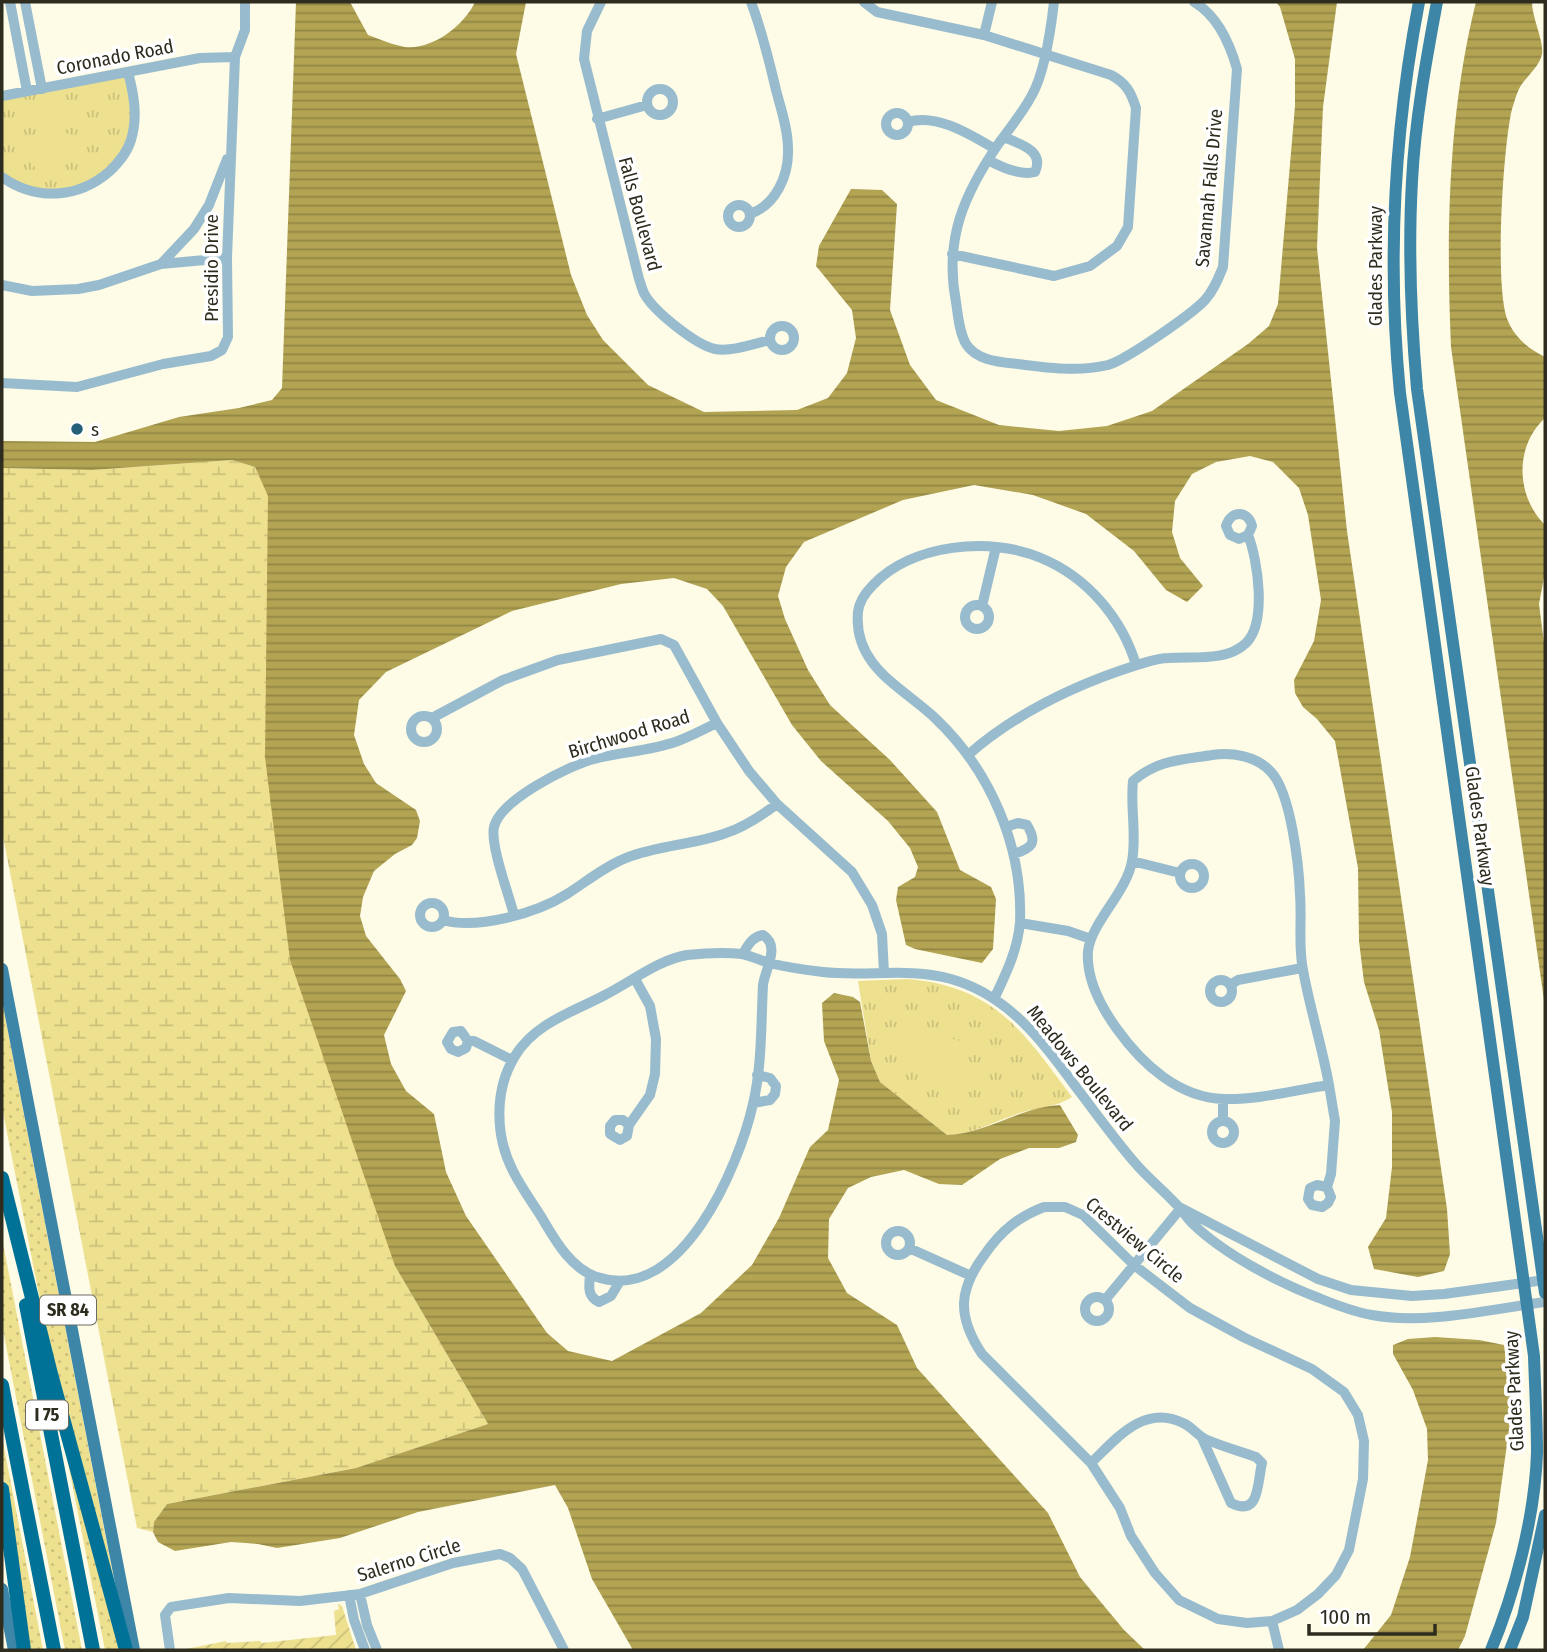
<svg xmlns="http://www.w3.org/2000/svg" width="1547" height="1652" viewBox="0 0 1547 1652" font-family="'Fira Sans Condensed',sans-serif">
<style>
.grass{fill:url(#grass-dots)}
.wetland{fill:url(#wetland-marsh)}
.park{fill:url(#park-tufts)}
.garden{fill:url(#garden-furrows)}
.pitch{fill:#ede08f}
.water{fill:url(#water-rules)}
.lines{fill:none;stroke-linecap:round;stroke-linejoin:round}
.minor{stroke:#98bcce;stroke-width:10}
.major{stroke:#3d86a7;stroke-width:12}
.highway{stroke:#007298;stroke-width:14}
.poi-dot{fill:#265f78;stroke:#fff;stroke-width:2.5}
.labels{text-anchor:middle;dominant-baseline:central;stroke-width:7;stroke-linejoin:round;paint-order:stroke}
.shield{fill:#fff;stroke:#6d6b62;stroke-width:2}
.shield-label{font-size:18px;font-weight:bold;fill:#2e2c1e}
.street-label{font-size:19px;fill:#2e2c1e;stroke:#fff}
.poi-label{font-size:19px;fill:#2e2c1e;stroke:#fff;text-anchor:start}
</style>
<defs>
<pattern id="grass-dots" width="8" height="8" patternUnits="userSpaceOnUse" patternTransform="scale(1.75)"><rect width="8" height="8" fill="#ede08f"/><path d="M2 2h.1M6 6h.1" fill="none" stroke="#ccc07b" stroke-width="1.8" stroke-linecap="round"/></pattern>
<pattern id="wetland-marsh" width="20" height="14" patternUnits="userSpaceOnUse" patternTransform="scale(1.75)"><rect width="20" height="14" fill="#ede08f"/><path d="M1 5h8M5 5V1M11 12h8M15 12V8" fill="none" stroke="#ccc07b"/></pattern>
<pattern id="park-tufts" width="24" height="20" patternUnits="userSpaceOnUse" patternTransform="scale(1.75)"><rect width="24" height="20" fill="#ede08f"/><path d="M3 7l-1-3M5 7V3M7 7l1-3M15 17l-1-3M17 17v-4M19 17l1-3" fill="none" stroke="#ccc07b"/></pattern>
<pattern id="garden-furrows" width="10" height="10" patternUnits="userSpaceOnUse" patternTransform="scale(1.75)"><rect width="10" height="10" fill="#ede08f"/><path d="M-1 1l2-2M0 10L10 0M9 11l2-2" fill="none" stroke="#ccc07b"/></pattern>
<pattern id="water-rules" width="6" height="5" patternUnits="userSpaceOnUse" patternTransform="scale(1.75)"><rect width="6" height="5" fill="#b2a453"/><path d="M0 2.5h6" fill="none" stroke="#918644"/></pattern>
</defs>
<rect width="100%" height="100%" fill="#fefbe6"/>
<path class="grass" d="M2,1001l118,610 -74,-281 -44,-223z
M2,1238l80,412h-17l-63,-325z
M2,1437l41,213h-15l-26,-184z
M68,1463l54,187h-17z"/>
<path class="wetland" d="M232,460l23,7 13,28v56l127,715 93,158 -132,44 -189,36 -13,18 -1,10 -16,-4 -135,-697v-363l90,2z"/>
<path class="park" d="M128,72l3,12v57l-37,43 -41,10 -51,-17v-81z
M907,979c87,7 117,53 165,118 -15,10 -34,10 -52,16 -25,8 -46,21 -73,22l-67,-53 -9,-21 -13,-80z"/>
<path class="garden" d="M338,1604l4,2 14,44h-175l45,-9 1,2 33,-2 2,2 74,-8 -2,-24 5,-2z"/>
<path class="pitch" d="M56,107l4,28 10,-2 1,8 4,-1 1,8 -4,1 2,9 -10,2 -6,8 -10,-5 -14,4 -3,-27 11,-3 -6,-25h9z
M910,1023l17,5 -9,35 -18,-5z
M949,1038l20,5 -5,16 7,3 -7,25 -12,-4 -11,1 -19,-10 7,-26 12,4 5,-13z"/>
<path class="water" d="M296,2h54l18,33c11,4 25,10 37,12 27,3 59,-21 70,-45h51l-10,52 55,221 16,40 16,25 45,45 56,27 93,-2 31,-12 19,-25 9,-35 -4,-28 -36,-44 3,-20 32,-57 31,1 15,14 -7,106 20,55 26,35 63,25 60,6 48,-5 45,-15 96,-67 21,-18 9,-22 17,-198v-47l-15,-52 -4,-5h61l-14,105 -6,141 30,283 100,678 3,45 -6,17 -26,6 -44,-8 -6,-22 18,-29 6,-51v-55l-13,-82 -15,-48 -5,-41 -1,-73 -23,-127 -18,-22 -14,-12 -8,-14 -1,-13 20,-39 7,-41 -13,-85 -9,-27 -26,-26 -23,-6 -34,6 -24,12 -17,27 -3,31 8,26 23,28 -16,16 -21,-12 -32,-39 -48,-37 -53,-19 -59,-10 -71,15 -99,42 -18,25 -8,29 7,23 23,51 22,35 60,55 47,52 23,58 31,17 5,12 -3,50 -11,14 -67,-14 -9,-4 -10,-45 2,-13 17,-10 3,-10 -8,-19 -22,-27 -67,-60 -29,-36 -69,-119 -16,-17 -33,-11 -53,6 -109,27 -126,61 -27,28 -5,35 10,29 12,19 40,27 4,11 -3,17 -5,7 -17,9 -21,17 -11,26 -3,19 6,20 34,43 6,12 -22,44 7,29 15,27 28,23 12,58 20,44 81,117 21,18 44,10 89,-48 51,-48 27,-47 31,-71 18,-17 11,-50 -15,-39 -2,-38 12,-10 19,4 7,5 11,59 9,21 67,53c39,-1 73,-28 113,-30l18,30 -2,7 -17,6h-30l-29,11 -38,26 -23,-1 -35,-14 -33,7 -23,11 -19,31 -1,39 19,35 50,32 20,43 131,145 32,64 44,53 21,20h-512l-41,-71 -24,-71 -13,-23 -137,27 -78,26 -63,10 -19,-4 -27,-2 -56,9 -17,-9 -5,-10 1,-10 13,-18 189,-36 132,-44 -93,-158 -105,-306 -25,-203 3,-261 -13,-29 -23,-7 -140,10 -90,-2v-27l93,1 84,-25 60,-9 33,-8 10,-12z
M1476,2h56c0,16 12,39 10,52 -3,14 -17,23 -23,35 -3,6 -5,14 -7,20 -9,37 -18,180 -4,212 7,17 21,28 37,36v61c-31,29 -29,78 0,107v47l-6,32 6,47v356l-94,-660c-5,-115 -3,-233 25,-345z
M1435,1337l44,3 25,5 8,63 -16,115 -31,113 -7,14h-95l28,-35 19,-58 18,-97 -1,-31 -14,-39 -20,-36v-9l15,-6z"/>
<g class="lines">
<path class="minor" d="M10,2l17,89
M25,2l17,87
M601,2l-14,29 -3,28 55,220c2,5 3,11 6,16 10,17 51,50 70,54 17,3 38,-5 55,-9
M864,2l13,10 107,23 127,40c15,8 20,17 25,33l-8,119 -11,19 -27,20 -36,10 -102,-22
M1054,2c-3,26 -9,70 -22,93 -9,17 -22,33 -33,48 -35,51 -55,96 -43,159 2,13 3,30 10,42 11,17 34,18 52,20 30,4 60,8 90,1 18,-5 84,-51 97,-65 9,-10 13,-21 18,-33l14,-198c-7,-25 -19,-53 -43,-67
M984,35l8,-33
M647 102a13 13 0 1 1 26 0a13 13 0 1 1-26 0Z
M2,96l198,-38 35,-1
M886 124a11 11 0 1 1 22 0a11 11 0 1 1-22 0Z
M597,119l50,-14
M908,122c29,-9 63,13 87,27
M988,160c13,7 32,16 47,12 10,-22 -16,-28 -31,-35
M2,177c34,24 76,22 108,-6 9,-9 17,-18 21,-31 7,-23 3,-45 -3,-68
M728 216a11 11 0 1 1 22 0a11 11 0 1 1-22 0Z
M750,214c26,-9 39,-39 38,-65 0,-20 -7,-40 -12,-59 -7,-30 -14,-59 -25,-88
M161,264l33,-35 15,-24 18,-46
M2,285l30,6 46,-2 21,-4 62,-21 66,-6
M770 338a12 12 0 1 1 24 0a12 12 0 1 1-24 0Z
M2,383l75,4 86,-23 48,-8 11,-6 6,-13 -1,-79 8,-201 10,-27v-28
M965 617a12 12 0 1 1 24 0a12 12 0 1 1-24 0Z
M982,606l14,-59
M411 729a13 13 0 1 1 26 0a13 13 0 1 1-26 0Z
M432,718l71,-38 55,-20 103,-21 13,6 43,78 32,48 28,33 75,68 20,33 10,29 2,39
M968,755c48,-42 109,-71 169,-90 10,-3 21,-7 32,-7 24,-2 57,4 77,-15 21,-20 12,-83 2,-108l4,-9c-4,-16 -21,-16 -26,0l4,9 9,4 9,-4
M1006,827l12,-4 9,2c11,18 5,23 -13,29
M1132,861l48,12
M1180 876a12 12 0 1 1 24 0a12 12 0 1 1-24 0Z
M420 915a12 12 0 1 1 24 0a12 12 0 1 1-24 0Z
M514,915c-5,-20 -24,-70 -20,-88 6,-27 74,-61 100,-68 27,-7 57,-8 84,-18 13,-5 26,-12 39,-18
M443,920c34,10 94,-7 124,-26 19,-12 38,-28 59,-36 32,-13 68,-13 100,-25 19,-6 35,-17 51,-29
M1020,923l48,8 23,8
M743,954c5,-9 9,-17 20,-19 18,11 2,34 0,50 -2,39 -1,81 -10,119 -14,62 -72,201 -156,173 -26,-8 -42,-37 -55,-59 -10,-16 -21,-31 -29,-47 -18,-35 -19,-81 2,-115 20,-33 58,-44 90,-61 26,-13 53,-35 82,-40 18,-2 38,-3 55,-1 9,2 18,6 27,9 17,4 36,7 54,9 43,5 86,-5 128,7 60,17 93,65 128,112 19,25 37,50 57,73 12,14 27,26 39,39 7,6 11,14 18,21 31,30 86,59 126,74 17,7 35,14 53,17 54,10 119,-6 173,-13
M1210 991a11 11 0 1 1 22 0a11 11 0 1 1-22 0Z
M1230,985l8,-5 64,-12
M995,997c11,-23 23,-48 25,-75 3,-76 -30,-152 -85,-204 -33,-31 -82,-52 -77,-106 1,-10 8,-20 15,-27 39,-41 117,-49 168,-27 46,19 81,60 95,107
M468,1041l-2,7 -8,4 -7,-3 -4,-7 6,-10 8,-1 7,10h6l38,19
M1223,1099v21
M753,1103l17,-3 5,-6 1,-8 -6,-8 -13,-3
M1212 1132a11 11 0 1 1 22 0a11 11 0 1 1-22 0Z
M629,1125l-6,-5h-8l-5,6v8l10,6 7,-4 2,-11 21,-30 5,-21 1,-35 -6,-33 -15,-27
M1327,1187l-10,-2 -7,3 -2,11 4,6 10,2 6,-4 3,-6 -4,-10 4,-13 4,-53 -6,-36c-34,5 -70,15 -105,14 -45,-1 -82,-35 -107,-70 -16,-22 -31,-50 -29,-78 3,-28 39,-59 44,-90 5,-26 -2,-54 1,-80 25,-21 47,-21 79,-26 20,-3 45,1 59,17 20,21 28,94 29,123 2,25 -2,51 3,75 7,39 19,76 26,115
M1044,1207h21l18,8 51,50 56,43 55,30 67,31 32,23 14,23 6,26 -1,38 -14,71 -13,25 -18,19 -21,16 -25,11 -25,2 -29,-4 -39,-19 -24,-27 -24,-37 -11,-28 -29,-45 -109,-109c-25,-38 -24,-64 3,-100 16,-23 33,-37 59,-47z
M1181,1208l137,71 33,11 61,6 32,-2 101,-14
M886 1243a12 12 0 1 1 24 0a12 12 0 1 1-24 0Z
M909,1248l60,27
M590,1275c-1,12 -3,21 9,27l12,-6 9,-15
M1085 1309a12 12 0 1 1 24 0a12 12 0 1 1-24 0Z
M1105,1300l76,-92
M1091,1463c26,-25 53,-59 92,-40 8,3 14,12 22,16 16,7 34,12 51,18l6,6c-5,21 -2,54 -31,40l-29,-65
M360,1594l7,31 10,25
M349,1595l5,25 11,30
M1272,1621l7,29
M170,1650l-5,-35 6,-8 58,-9 71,3 60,-7 93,-31 47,-9 10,4 12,11 42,81"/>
<path class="major" d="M1419,2c-25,130 -32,259 -19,391l134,963c1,32 3,65 3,97 -2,63 -22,139 -46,197
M1437,2c-11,59 -22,119 -25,179 -4,70 -1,139 5,208l128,904
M2,969l132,681
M2,1589l12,61
M1510,1650l13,-33 22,-102"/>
<path class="highway" d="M2,1178l49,196 75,276
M26,1305l67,345
M2,1385l52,265
M2,1489l22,161"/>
</g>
<circle class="poi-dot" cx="77" cy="429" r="7"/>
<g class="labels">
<g class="shield">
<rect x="40" y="1295.5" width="56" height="29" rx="5"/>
<rect x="26" y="1400.5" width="42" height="29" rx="5"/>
</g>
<g class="shield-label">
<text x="68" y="1310">SR 84</text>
<text x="47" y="1415">I 75</text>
</g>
<g class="street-label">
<text transform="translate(115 57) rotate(-11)">Coronado Road</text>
<text transform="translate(1209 188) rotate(-85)">Savannah Falls Drive</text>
<text transform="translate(640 214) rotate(75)">Falls Boulevard</text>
<text transform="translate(1375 266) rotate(-90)">Glades Parkway</text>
<text transform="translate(211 268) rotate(-90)">Presidio Drive</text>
<text transform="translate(629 734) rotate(-17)">Birchwood Road</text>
<text transform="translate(1480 826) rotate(82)">Glades Parkway</text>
<text transform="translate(1080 1068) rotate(51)">Meadows Boulevard</text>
<text transform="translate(1135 1240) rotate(40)">Crestview Circle</text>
<text transform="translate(1514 1391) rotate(-93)">Glades Parkway</text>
<text transform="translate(409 1560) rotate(-17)">Salerno Circle</text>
</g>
<g class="poi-label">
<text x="91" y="429">s</text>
</g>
</g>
<rect width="1547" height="1652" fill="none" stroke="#2e2c1e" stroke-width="7"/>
<path d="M1309 1624v10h126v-10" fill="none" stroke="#2e2c1e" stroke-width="3.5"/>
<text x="1320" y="1624" font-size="21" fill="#2e2c1e" stroke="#ffffff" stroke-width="5" paint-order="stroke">100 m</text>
</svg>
